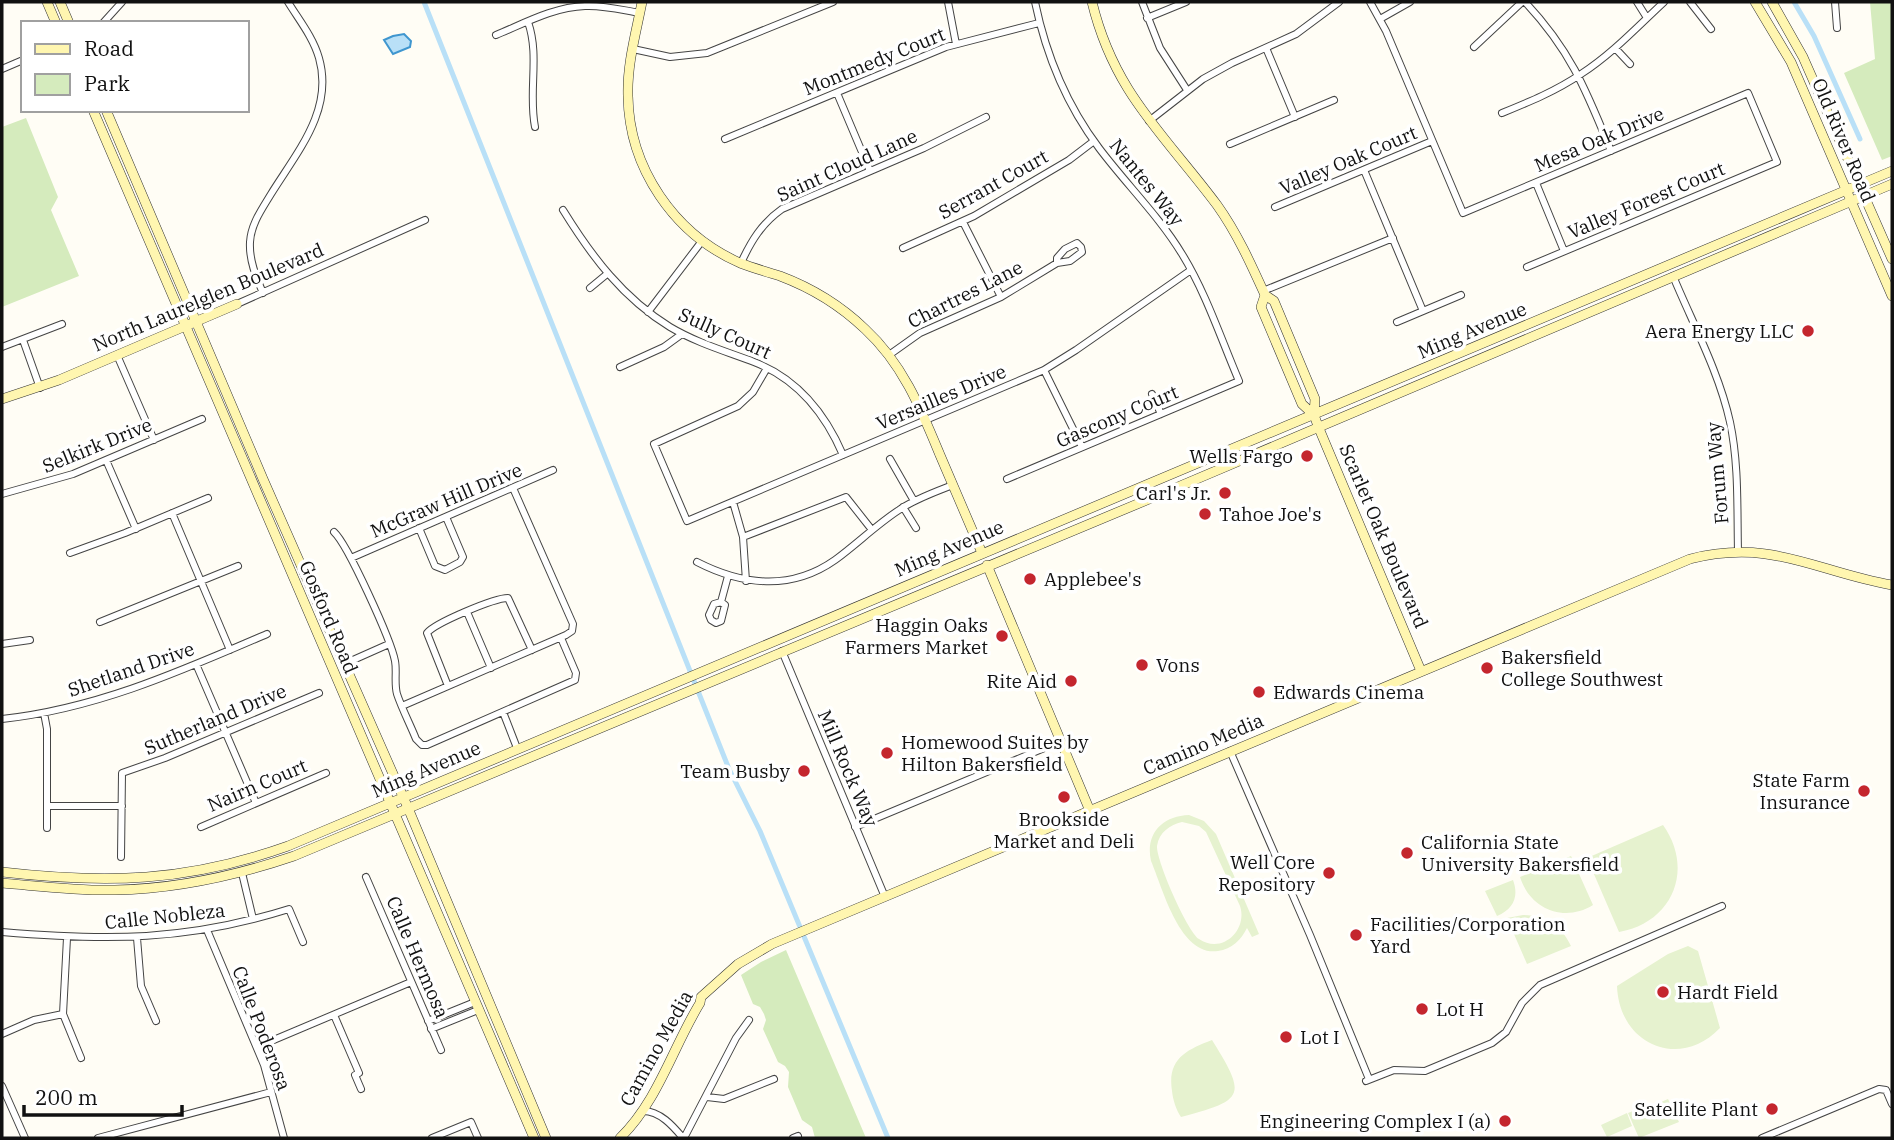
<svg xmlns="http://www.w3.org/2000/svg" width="1894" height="1140" viewBox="0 0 1894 1140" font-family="'IBM Plex Serif',serif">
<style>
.green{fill:#d5ebbd}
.pitch{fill:#e6f2cf;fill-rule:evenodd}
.water{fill:#b9e0f7;stroke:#3f96cf;stroke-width:2}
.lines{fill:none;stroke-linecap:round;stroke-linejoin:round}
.canal{stroke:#b9e0f7;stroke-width:5}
.street-casing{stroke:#444;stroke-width:8}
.secondary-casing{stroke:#333;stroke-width:10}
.street{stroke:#fff;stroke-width:6}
.secondary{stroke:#fff6b0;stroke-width:9}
.poi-dot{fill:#c4262e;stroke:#fff;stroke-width:2.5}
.labels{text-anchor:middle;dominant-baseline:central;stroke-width:7;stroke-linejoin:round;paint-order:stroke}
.street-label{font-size:19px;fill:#111;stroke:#fff}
.poi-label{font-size:19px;fill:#111;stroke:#fff;text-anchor:start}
</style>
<rect width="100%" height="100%" fill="#fffdf5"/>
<path class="green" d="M1870,2h22v154l-10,4 -38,-87 31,-14z
M26,118l32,79 -7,13 28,66 -77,31v-180z
M786,950l80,188h-51l-3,-11 -10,-7 -14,-33 1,-15 -4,-6 -7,-4 -15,-33 3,-9 -2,-6 -4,-7 -7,-3 -12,-29 20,-13z"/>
<path class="pitch" d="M1189,815l15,6 12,13 43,100 -7,3 -5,-9c-6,12 -15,21 -29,23 -38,6 -55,-62 -67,-90 -6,-27 11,-45 38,-46zM1182,822l17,4 7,6 34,74c8,24 -18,49 -41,33 -12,-8 -43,-79 -42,-93 2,-14 13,-21 25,-24z
M1663,825c32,45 9,98 -44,107l-32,-74z
M1571,856l22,49c-29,18 -63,4 -73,-28z
M1513,880c6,16 1,29 -16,36l-12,-25z
M1523,915c23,1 38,10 48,31l-44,18 -20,-46z
M1688,946l10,5 22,77c-41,43 -101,16 -103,-42l51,-32z
M1212,1040c35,56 33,60 -31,77 -5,-7 -8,-17 -9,-26 -5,-32 14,-41 40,-51z
M1668,1099l11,23 -40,16 -11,-25 13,-5 1,2z
M1627,1113l5,13 -25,11 -6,-12z"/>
<path class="water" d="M404,34l7,7 -1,6 -17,7 -9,-14 9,-4z"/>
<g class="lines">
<path class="canal" d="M424,2l305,767 31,62 128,307
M1794,2l20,34 46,103"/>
<g class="street-casing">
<path id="street" d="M948,2l8,42
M1142,2l18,46 27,42
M1370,2l16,29 77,182 285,-120 29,69 -250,105
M1525,2c46,49 61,88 86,149
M1637,2l10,16
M1690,2l21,27
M1835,2l2,26
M1147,18l39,-16
M1380,19l30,-17
M528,22c12,34 0,70 7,105
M103,23l19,-21
M496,35c29,-12 58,-28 89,-29 19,-1 37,4 55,7
M1474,47l48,-45
M1266,48l29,69
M1615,48l15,16
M633,49l37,8 37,-4 126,-51
M2,69l21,-9
M837,93l33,78
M1502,113c27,-11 54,-22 79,-39 31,-20 56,-47 83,-72
M1149,121l54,-42 29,-16 64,-29 43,-32
M725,139l221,-92 93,-24
M1230,144l104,-44
M1364,170l59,141
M1536,183l28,68
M1275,207l157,-66
M563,210c29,47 60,88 107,117 27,16 55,24 84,35 44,17 71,51 89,93
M963,222l38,75
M903,248l71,-32 95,-56 25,-19
M741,263c10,-22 21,-40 41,-54l142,-61 62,-31
M1673,276c20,48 46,96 57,146 9,42 7,87 8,129
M590,288l17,-14
M1263,291l130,-53
M263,293c-7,-16 -14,-33 -13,-51 1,-18 12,-33 21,-48 26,-42 63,-84 48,-136 -6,-21 -20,-38 -31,-56
M237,304l188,-84
M648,312l54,-71
M1397,322l64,-27
M23,340l17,48
M2,347l60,-23
M117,355l37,85
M889,355l31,-22 81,-36 56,-34 13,-2 12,-9 -1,-5 -4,-4 -12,6 -8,9v5
M620,367l44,-20 18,-13
M767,368l-14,24 -15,14 -84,38 33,77 357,-151 32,-20 115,-80
M1044,370l38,77
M1152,394l9,20
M890,459l24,42
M106,460l30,69
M1007,479l232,-98c-18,-42 -33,-88 -57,-127 -23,-38 -56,-70 -83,-106 -33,-44 -53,-93 -64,-146
M2,494l71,-20 129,-55
M733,502l10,35 3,44
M903,507l13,21
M172,513l58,137
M419,528l16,38 10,4 15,-8 3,-5 -17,-40
M334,532c14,13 57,108 61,129 2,10 -1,22 2,33 5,15 13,30 19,45l6,6h5l148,-65 1,-7 -15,-35
M743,537l103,-40 26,33
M70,553l55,-20 83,-35
M351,558l202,-88
M697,562c45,23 94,29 138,-2 22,-16 41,-35 64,-50 16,-11 36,-18 54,-25
M721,602l4,3 -4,16 -5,2 -5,-3 -2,-5 5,-11 7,-2 7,-26
M467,612l24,56
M100,622l138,-56
M2,644l28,-4
M782,651l103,246
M196,664l60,139
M344,664l45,-20
M448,686l-21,-53c8,-10 67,-35 81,-35l24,52
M402,706l164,-71 6,-4 1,-7 -60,-136
M503,712l14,36
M44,713l3,16v99
M2,719c94,-10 179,-48 265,-85
M1230,751l80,184 59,144
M47,806h75
M201,827l125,-54
M855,827l206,-86
M121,857l1,-84 43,-15 154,-65
M242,873l11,46
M366,877l75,173
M207,930l57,135 20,73
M2,932c105,9 185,9 287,-23l14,33
M67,938l-4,76 18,44
M137,938l4,48 15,35
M334,1015l25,58 -4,2 6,14
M428,1021l47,-19
M431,1029l47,-19
M2,1034l32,-14 29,-6
M257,1047l154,-65
M1366,1081l28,-11 31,1 67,-28 14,-11 16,-29 18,-18 182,-79
M2,1086l23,52
M707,1097l17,2 50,-20
M643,1111c17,0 30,15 40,27
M98,1138l173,-46
M432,1138l39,-16 7,16
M684,1138l52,-100 13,-18
M793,1138l5,-2
M1762,1138l117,-49 7,1 6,14"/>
</g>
<g class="secondary-casing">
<path id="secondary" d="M47,2l9,21
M60,2l9,21
M642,2c-6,31 -15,62 -14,94 1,72 46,138 112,167 13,5 27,9 40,13 32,12 61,30 85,53 38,35 56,80 75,126 14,33 28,66 42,98
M1092,2c22,91 72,132 125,203 20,28 34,59 48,90l9,6 41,98 -1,16
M1755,2l36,60 101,234
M1772,2l31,55 89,202
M93,110l441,1028
M106,110l157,369 145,329 138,330
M1265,295l-4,12 41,97 12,11 4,11 103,245
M2,399l57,-19 178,-76
M987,565l103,246
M2,872c105,12 185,10 286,-26l1604,-675
M2,883c37,3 75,8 113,7 61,-1 120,-14 179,-34l872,-364 726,-308
M620,1138c38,-37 53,-91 80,-135l1,-6 37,-33 34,-20 918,-385c83,-21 126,13 202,26"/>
</g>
<use href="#street" class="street"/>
<use href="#secondary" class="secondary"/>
</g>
<g class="poi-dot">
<circle cx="1808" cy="331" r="7"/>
<circle cx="1307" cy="456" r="7"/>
<circle cx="1225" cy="493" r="7"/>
<circle cx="1205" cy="514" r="7"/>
<circle cx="1030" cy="579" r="7"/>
<circle cx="1002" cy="636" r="7"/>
<circle cx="1142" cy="665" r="7"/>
<circle cx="1487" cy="668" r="7"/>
<circle cx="1071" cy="681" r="7"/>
<circle cx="1259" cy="692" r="7"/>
<circle cx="887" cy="753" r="7"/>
<circle cx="804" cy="771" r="7"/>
<circle cx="1864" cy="791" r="7"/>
<circle cx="1064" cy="797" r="7"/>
<circle cx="1407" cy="853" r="7"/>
<circle cx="1329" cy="873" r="7"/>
<circle cx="1356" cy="935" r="7"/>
<circle cx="1663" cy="992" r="7"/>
<circle cx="1422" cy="1009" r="7"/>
<circle cx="1286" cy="1037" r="7"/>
<circle cx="1772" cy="1109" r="7"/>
<circle cx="1505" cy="1121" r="7"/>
</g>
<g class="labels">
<g class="street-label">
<text transform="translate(874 61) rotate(-22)">Montmedy Court</text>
<text transform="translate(1599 139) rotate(-23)">Mesa Oak Drive</text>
<text transform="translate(1844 140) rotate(67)">Old River Road</text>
<text transform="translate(1348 160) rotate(-23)">Valley Oak Court</text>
<text transform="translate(847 165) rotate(-24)">Saint Cloud Lane</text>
<text transform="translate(1147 182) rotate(51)">Nantes Way</text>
<text transform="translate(993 184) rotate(-29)">Serrant Court</text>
<text transform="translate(1646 200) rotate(-23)">Valley Forest Court</text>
<text transform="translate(965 294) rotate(-27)">Chartres Lane</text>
<text transform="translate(208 297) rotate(-23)">North Laurelglen Boulevard</text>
<text transform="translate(1472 330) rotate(-23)">Ming Avenue</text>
<text transform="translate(725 333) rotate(24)">Sully Court</text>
<text transform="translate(941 397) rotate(-23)">Versailles Drive</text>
<text transform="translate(1117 416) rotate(-23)">Gascony Court</text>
<text transform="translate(97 445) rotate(-22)">Selkirk Drive</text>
<text transform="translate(1717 473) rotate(-95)">Forum Way</text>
<text transform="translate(446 500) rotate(-23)">McGraw Hill Drive</text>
<text transform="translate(1384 536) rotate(67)">Scarlet Oak Boulevard</text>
<text transform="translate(949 548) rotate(-23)">Ming Avenue</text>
<text transform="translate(329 617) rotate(67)">Gosford Road</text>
<text transform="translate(131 669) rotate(-19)">Shetland Drive</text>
<text transform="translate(215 719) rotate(-23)">Sutherland Drive</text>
<text transform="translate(1203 744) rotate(-23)">Camino Media</text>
<text transform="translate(848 768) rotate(67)">Mill Rock Way</text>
<text transform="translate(426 769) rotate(-23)">Ming Avenue</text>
<text transform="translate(257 785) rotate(-23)">Nairn Court</text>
<text transform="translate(165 916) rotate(-6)">Calle Nobleza</text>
<text transform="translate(418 957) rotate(67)">Calle Hermosa</text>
<text transform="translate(262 1028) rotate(69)">Calle Poderosa</text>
<text transform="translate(656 1048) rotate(-61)">Camino Media</text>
</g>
<g class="poi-label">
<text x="1794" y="331" text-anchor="end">Aera Energy LLC</text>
<text x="1293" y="456" text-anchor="end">Wells Fargo</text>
<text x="1211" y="493" text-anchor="end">Carl's Jr.</text>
<text x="1219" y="514">Tahoe Joe's</text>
<text x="1044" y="579">Applebee's</text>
<text x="988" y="625" text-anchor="end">Haggin Oaks<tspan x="988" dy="22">Farmers Market</tspan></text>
<text x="1501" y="657">Bakersfield<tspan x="1501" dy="22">College Southwest</tspan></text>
<text x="1156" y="665">Vons</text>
<text x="1057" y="681" text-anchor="end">Rite Aid</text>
<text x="1273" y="692">Edwards Cinema</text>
<text x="901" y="742">Homewood Suites by<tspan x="901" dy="22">Hilton Bakersfield</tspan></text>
<text x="790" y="771" text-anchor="end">Team Busby</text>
<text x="1850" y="780" text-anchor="end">State Farm<tspan x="1850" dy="22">Insurance</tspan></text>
<text x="1064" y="819" text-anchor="middle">Brookside<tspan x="1064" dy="22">Market and Deli</tspan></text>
<text x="1421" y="842">California State<tspan x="1421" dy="22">University Bakersfield</tspan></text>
<text x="1315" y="862" text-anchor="end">Well Core<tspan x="1315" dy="22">Repository</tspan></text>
<text x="1370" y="924">Facilities/Corporation<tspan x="1370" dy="22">Yard</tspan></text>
<text x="1677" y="992">Hardt Field</text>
<text x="1436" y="1009">Lot H</text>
<text x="1300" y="1037">Lot I</text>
<text x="1758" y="1109" text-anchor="end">Satellite Plant</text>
<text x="1491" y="1121" text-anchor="end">Engineering Complex I (a)</text>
</g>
</g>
<rect width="1894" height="1140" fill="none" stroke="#111111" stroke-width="7"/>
<rect x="21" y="21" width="228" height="91" fill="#ffffff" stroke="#a0a0a0" stroke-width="2"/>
<rect x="35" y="44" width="35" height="10" fill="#fff6b0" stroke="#a0a0a0" stroke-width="2"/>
<text x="84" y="56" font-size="21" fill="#111111">Road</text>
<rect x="35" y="74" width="35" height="21" fill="#d5ebbd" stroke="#a0a0a0" stroke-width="2"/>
<text x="84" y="91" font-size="21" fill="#111111">Park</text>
<path d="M24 1105v10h158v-10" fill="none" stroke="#111111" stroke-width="3.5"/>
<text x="35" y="1105" font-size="21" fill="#111111" stroke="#ffffff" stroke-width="5" paint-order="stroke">200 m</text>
</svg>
